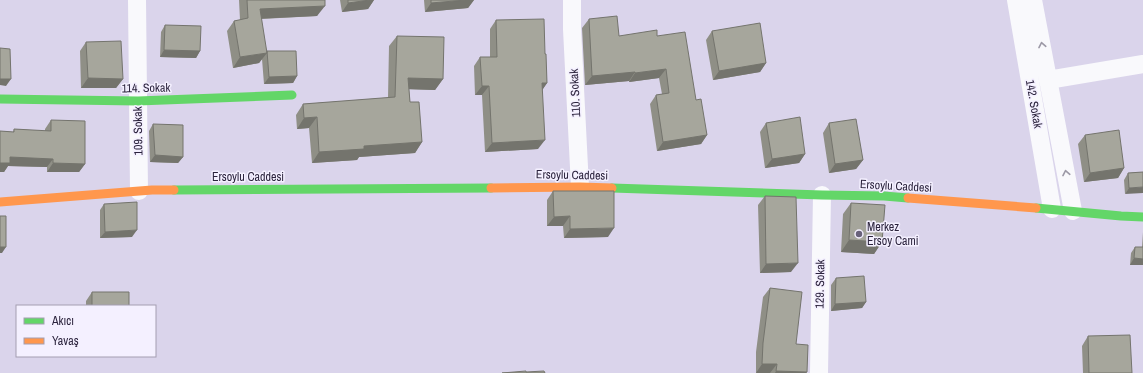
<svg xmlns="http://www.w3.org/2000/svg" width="1143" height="373" viewBox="0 0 1143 373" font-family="'Archivo Narrow',sans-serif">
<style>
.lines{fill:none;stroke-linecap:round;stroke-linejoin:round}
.street{stroke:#f9f9fc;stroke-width:18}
.fast{stroke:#63d668;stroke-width:9}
.slow{stroke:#ff974d;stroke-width:9}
.wall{fill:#8f8f86}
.shaded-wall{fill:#74746d}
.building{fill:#a6a69c;stroke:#74746d}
.oneway{stroke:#9c99a6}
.poi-dot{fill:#68617a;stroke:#f4f0ff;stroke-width:1.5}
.labels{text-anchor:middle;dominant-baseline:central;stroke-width:3;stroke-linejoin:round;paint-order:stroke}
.street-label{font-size:12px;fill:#2b233d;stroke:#f4f0ff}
.poi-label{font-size:12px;fill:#2b233d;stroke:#f4f0ff;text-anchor:start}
</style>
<rect width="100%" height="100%" fill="#dad4eb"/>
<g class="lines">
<path class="street" d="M137,0l2,191
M572,0v29l8,158
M1016,0l36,209
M1033,0l40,211
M1048,80l95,-16
M819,373l3,-178"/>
<path class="fast" d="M0,99l138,2 154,-6
M612,188l210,7 62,1 24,2
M174,190l317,-2
M1036,208l85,8 22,1"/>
<path class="slow" d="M491,188l89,-1 32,1
M908,198l128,10
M0,202l152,-12h22"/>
</g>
<path class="wall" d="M239,0h86l-8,16 -56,3 5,32 31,25 -4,7 -29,1 -2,-25 -3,4 -26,5 -6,-37 7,-10 6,-1z
M340,0h34l-6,9 -26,3z
M424,0h50l-6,8 -43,4z
M589,19l30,17h38l39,64 11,35 -6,9 -44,7 -7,-47 6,-9 6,-1 -3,-16 -30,4v-1l-44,4 -3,-57z
M496,20l49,34 2,29 -5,7 -4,59 -53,3 -3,-57h-7l-1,-29 6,-9h10v-28z
M165,25l35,26 -4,7 -36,-1 1,-25z
M712,31l54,32 -6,9 -47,8 -7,-40z
M397,36l46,43 -8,11 -26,-1 1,13 12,40 -7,11 -56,4 -2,3 -45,3 -3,-35 -12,1 -1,-14 7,-11 85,-6 1,-52z
M86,42l37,37 -7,9h-35l-1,-37z
M51,120l34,44 -6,8h-32v-5l-39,-1 -4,6h-4v-41l13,1 1,-3 31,2v-2z
M766,123l39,31 -6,9 -34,5 -5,-36z
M829,123l34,37 -7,9 -27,4 -6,-40z
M153,124l30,33 -5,6 -28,-1 -1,-31z
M1085,135l39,33 -6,10 -34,4 -6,-38z
M1143,172l-18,22 -1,-14 4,-7z
M553,191l55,46 -44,1 -1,-12h-16v-26z
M765,196l26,76 -31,1 -2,-68z
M851,203l31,39 -8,12 -33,-2 2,-38z
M104,204l28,33 -32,1v-28z
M1143,232v33h-13l1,-12 4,-6h7z
M836,278l30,24 -4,6 -31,3v-26z
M770,288l26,56 11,28 -1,1h-50v-21l7,-55z
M92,292l37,14h-43v-5z
M1088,336l44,37h-49l-1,-27z"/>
<path class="shaded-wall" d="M370,0h4l-6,9 -26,3 6,-9z
M466,0h8l-6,8 -43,4 6,-9z
M325,6l-8,10 -65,3 8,-10z
M164,50l36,1 -4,7 -36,-1z
M267,53l-8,10 -26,5 7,-11z
M766,63l-6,9 -47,8 6,-9z
M666,69l-7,9 -30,4 6,-9z
M635,72l-6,9 -44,4 7,-9z
M297,76l-4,7 -29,1 5,-7z
M88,78l35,1 -7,9h-35z
M408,78l35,1 -8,11 -34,-1z
M0,79h11l-5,7 -6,-1z
M542,83h5l-6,9z
M482,86h7l-7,9h-7z
M317,117l-8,11 -12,1 7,-11z
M707,135l-6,9 -44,7 6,-9z
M545,140l-7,9 -53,3 7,-9z
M422,142l-7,11 -56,4 -2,3 -45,3 7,-11 45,-6z
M805,154l-6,9 -34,5 7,-9z
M155,155l28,2 -5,6 -28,-1z
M10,157l43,2 -6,8 -39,-1 -4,6h-4v-9z
M863,160l-7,9 -27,4 6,-9z
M53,163l32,1 -6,8h-32z
M1124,168l-6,10 -34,4 6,-9z
M1143,187v6l-18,1 4,-6z
M570,216l-7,10h-16l7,-9z
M614,228l-6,9 -44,1 6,-9z
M137,230l-5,7 -32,1 5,-6z
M849,240l33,2 -8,12 -33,-2z
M0,247h6l-4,6h-2z
M1134,258l9,1v6h-13z
M798,263l-7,9 -31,1 6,-9z
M866,302l-4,6 -31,3 4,-7z
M762,364h15l-7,9h-14z
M776,371l31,1 -1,1h-31z"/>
<path class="building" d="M247,0h78v6l-65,3 7,44 -27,4 -6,-36 14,-3z
M348,0h22l-22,3z
M431,0h35l-35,3z
M617,16l2,20 38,-6v6l28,-4 11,68 5,-1 6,36 -44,7 -7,-47 13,-2 -3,-24 -31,4v-1l-43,4 -3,-57z
M544,19l1,35h1l1,29h-5l3,57 -53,3 -3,-57h-7l-2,-29h17l-1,-37z
M760,23l6,40 -47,8 -7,-40z
M165,25l36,1 -1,25 -36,-1z
M397,36l47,1 -1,42 -35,-1 2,24h9l3,40 -58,4v3l-45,3 -2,-35 -13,1 -1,-14 92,-7z
M121,41l2,38 -35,-1 -2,-36z
M0,48l10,1 1,30h-11z
M267,51h29l1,25 -28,1z
M800,117l5,37 -33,5 -6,-36z
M856,119l7,41 -28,4 -6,-41z
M51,120l34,1v43l-32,-1v-4l-43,-2v6h-10v-32l14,1v-3l37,2z
M153,124l30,1v32l-28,-2z
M1119,130l5,38 -34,5 -5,-38z
M1143,172v15l-14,1 -1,-15z
M553,191h61v37l-44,1v-13l-16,1z
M765,196l31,1 2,66 -32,1z
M137,202v28l-32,2 -1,-28z
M851,203l34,2 -3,37 -33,-2z
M0,216h6v31h-6z
M1135,247h8v12l-9,-1z
M864,276l2,26 -31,2 1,-26z
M770,288l32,4 -6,52 12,1 -1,27 -31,-1 1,-7h-15l1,-21z
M92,292h37v14h-37z
M1130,335l2,38h-43l-1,-37z
M526,371v1l18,-1 1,2h-43z"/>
<defs><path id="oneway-chevron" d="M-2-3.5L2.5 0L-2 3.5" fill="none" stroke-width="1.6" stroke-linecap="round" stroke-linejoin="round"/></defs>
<g class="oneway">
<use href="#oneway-chevron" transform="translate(1042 45) rotate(-101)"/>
<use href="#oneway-chevron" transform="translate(1066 173) rotate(-101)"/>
</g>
<circle class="poi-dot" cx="859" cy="234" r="4"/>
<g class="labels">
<g class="street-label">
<text transform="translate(146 88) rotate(-1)">114. Sokak</text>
<text transform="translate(575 93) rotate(-93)">110. Sokak</text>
<text transform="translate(1034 104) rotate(80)">142. Sokak</text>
<text transform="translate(138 131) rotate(-91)">109. Sokak</text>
<text transform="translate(572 175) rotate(1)">Ersoylu Caddesi</text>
<text x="248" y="177">Ersoylu Caddesi</text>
<text transform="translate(896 186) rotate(3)">Ersoylu Caddesi</text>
<text transform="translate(820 284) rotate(-89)">129. Sokak</text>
</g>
<g class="poi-label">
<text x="867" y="227">Merkez<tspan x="867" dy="14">Ersoy Cami</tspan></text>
</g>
</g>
<rect x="16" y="305" width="140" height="52" fill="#f4f0ff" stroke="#a49eb1"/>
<rect x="24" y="318" width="20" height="6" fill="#63d668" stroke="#a49eb1"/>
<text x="52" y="325" font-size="12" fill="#2b233d">Akıcı</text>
<rect x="24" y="338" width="20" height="6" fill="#ff974d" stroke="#a49eb1"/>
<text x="52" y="345" font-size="12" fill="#2b233d">Yavaş</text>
</svg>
